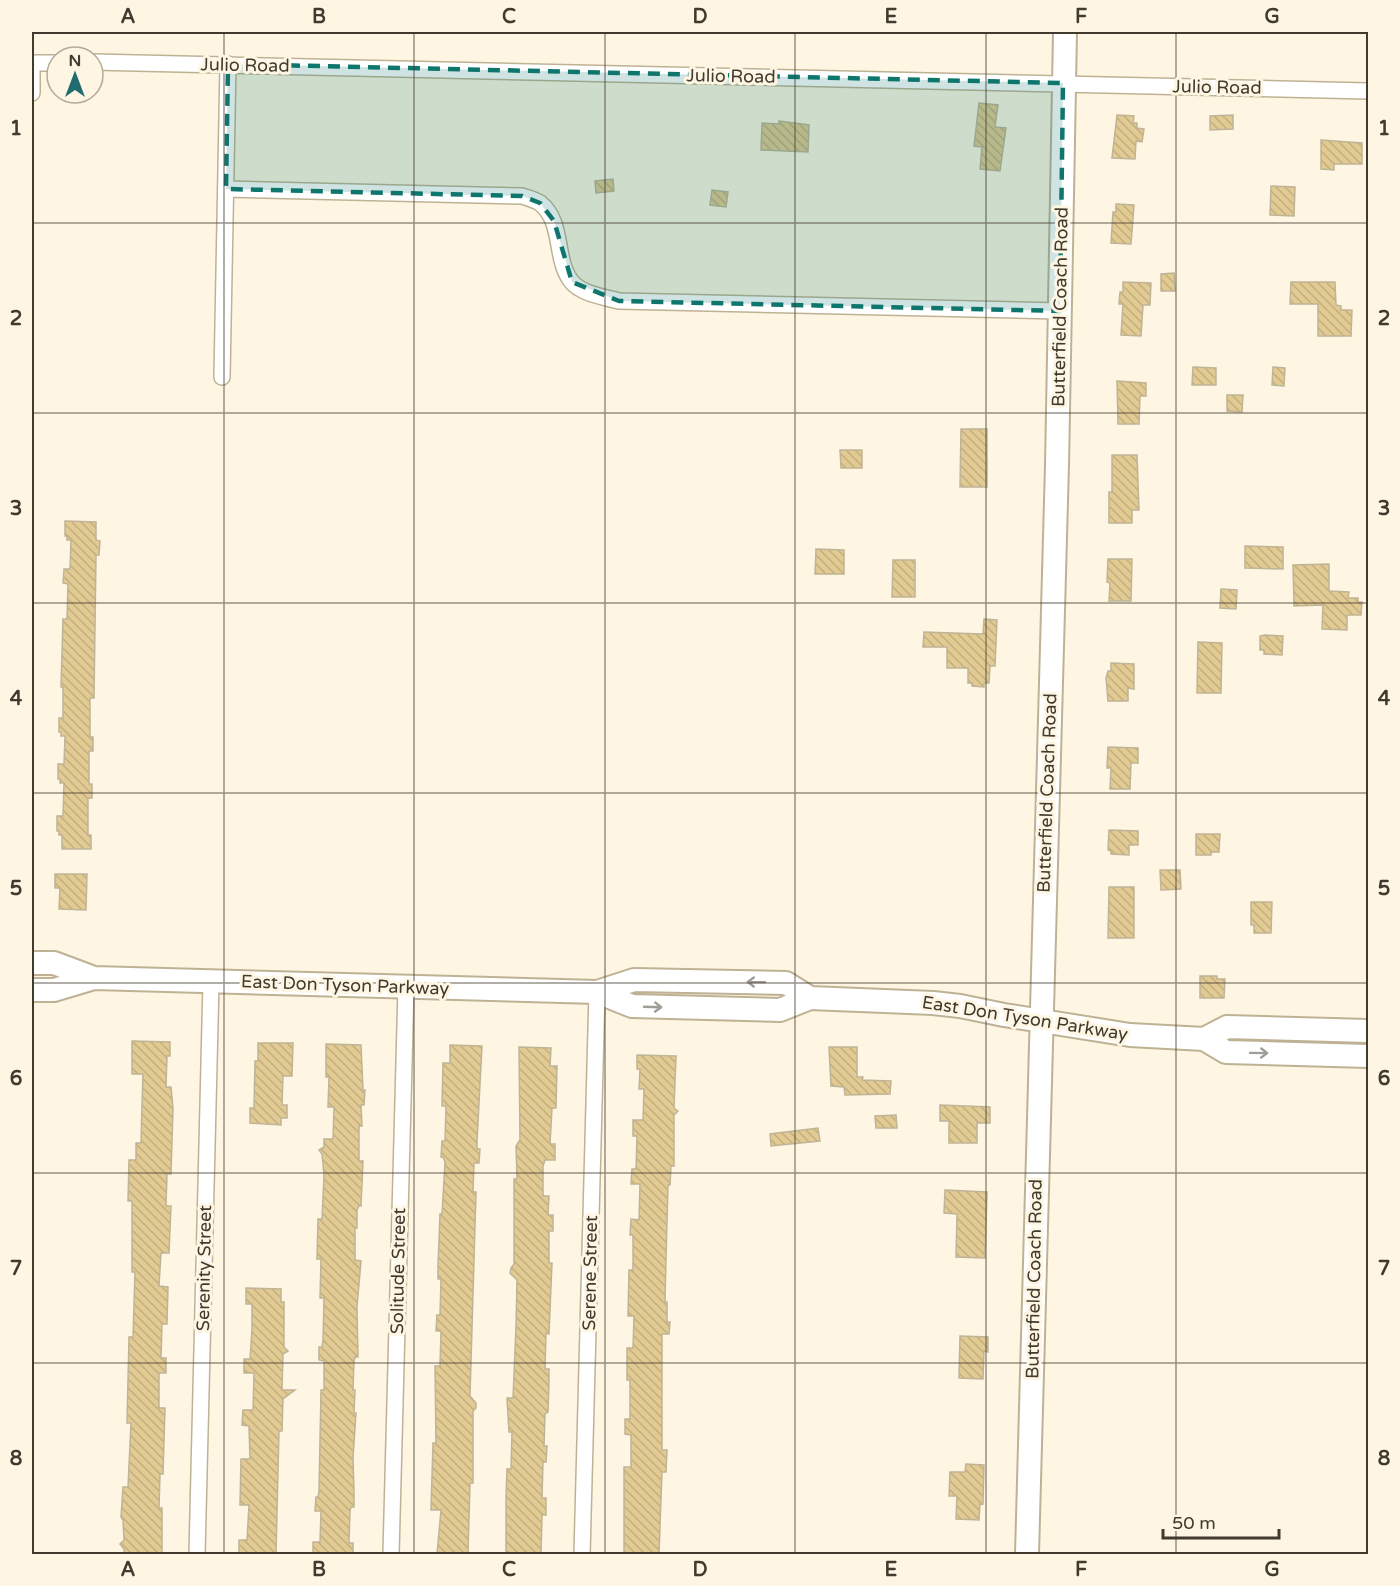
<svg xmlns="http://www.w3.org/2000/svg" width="1400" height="1586" viewBox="0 0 1400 1586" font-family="'Varela Round',sans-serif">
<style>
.building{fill:url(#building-back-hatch);stroke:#c0b496;stroke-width:1.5}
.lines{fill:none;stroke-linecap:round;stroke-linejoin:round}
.street-casing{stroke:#bfb294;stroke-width:18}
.secondary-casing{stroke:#bfb294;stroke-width:26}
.street{stroke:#fff;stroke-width:15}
.secondary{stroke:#fff;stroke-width:22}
.oneway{stroke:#a09d97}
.marked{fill:#0f766e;fill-opacity:0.2;stroke:#0f766e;stroke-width:4.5;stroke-dasharray:12 8;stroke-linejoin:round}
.grid{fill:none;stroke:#413b2f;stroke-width:1.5;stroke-opacity:0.55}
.labels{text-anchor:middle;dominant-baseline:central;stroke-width:6;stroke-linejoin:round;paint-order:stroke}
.street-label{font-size:18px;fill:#413b2f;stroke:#fef6e3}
.neatline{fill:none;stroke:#413b2f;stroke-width:2}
.grid-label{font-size:20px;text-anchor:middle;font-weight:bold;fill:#413b2f}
</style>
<defs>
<pattern id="building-back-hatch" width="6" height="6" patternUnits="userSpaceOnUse" patternTransform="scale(1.5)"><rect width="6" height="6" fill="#e2ca93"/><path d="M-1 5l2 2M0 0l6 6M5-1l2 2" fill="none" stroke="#c3ae7f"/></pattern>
</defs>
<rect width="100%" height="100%" fill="#fef6e3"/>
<path class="building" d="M979,103l19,2 -3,22 11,1 -6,43 -20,-2 2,-22 -8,-1z
M1117,115l17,1 -1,7h4v5l7,1 -2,13 -6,-1 -1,18 -23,-1z
M1233,115v14l-23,1v-14z
M779,121l30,4 -1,27 -47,-2 1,-27 17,1z
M1321,140l41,3v21h-28v6l-13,-1z
M613,179l1,12 -18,2 -1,-12z
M1271,186l24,1 -1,29 -24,-1z
M712,190l16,2 -2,15 -16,-2z
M1116,204l18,1 -3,39 -20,-1 2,-31h3z
M1174,273l1,18h-14v-17z
M1123,282l28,1 -1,22h-7l-2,31 -20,-1 2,-31h-4l1,-12h3z
M1291,282h44l1,23 5,1v4h11l-1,26h-33v-32h-28z
M1193,367l23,1v17h-24z
M1273,367l12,1 -1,18 -12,-1z
M1117,381l29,2v13h-6l-1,28h-21z
M1227,395h16l-1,17 -15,-1z
M961,429h26v58h-27z
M840,450h22v18h-21z
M1112,455h25l2,55h-7v13h-23v-31h3z
M65,521l31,1v18l4,1 -1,14h-3l-2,143h-4v39h3v14h-4v33h3v14h-4v37h3v14h-29v-14h-3v-4h-2v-15h6l1,-33h-4v-4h-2v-15h6l1,-28h-4v-4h-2v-14h4v-31h-2l2,-68h4l1,-35 -5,-1 1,-14h6l1,-29h-4v-4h-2z
M1245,546l38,1v22l-38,-1z
M816,549l28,1v24h-29z
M1108,559h24l-1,42h-22l1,-18 -3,-1z
M893,560h22v37h-23z
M1329,564v27l20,1 -1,6h10v4h4l-1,13h-14v15l-25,-1 1,-24 -29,1 -1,-41z
M1221,589l16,1 -1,19 -16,-1z
M984,619l13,1 -2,46h-5l-1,17h-5v4l-12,-1v-3h-4v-15h-21v-21h-24l1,-15 59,2z
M1265,635l18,1 -1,19 -18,-1v-4h-4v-14z
M1198,642l24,1 -1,50h-24z
M1111,663l23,1v25l-6,-1v13h-20l-2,-23 2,-7h3z
M1108,747l30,1v15h-7l-1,26h-20l1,-21h-4z
M1109,830l29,1v14h-9v10l-18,-1v-3l-3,-1z
M1196,834h24l-1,18h-8v3h-15z
M1160,870h20l1,19 -20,1z
M55,874h32l-1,36 -27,-1 1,-21h-5z
M1109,887h25v51h-26z
M1251,902h21l-1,31h-17v-8h-3z
M1200,976h17v3h8l-1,19h-24z
M132,1041l38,1v14h-3l-1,31h5l2,21 -2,66h-4l-1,32h5l-2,47h-8l-2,33 9,1 -1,37h-5l-1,34h5v15h-7v35h6l-2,66h-3l-1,34h3v45h-5v1h-33v-5l-4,-5 4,-4 -1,-20 -2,-3 2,-30h5l3,-64h-4l2,-86h4l2,-65h-3v-71h-4l1,-41h7v-17h5l1,-39 1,-30h-11z
M258,1043h35l-1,33h-9l-1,29h5v13h-6v7l-31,-2v-15h4l1,-47h3z
M326,1044l35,1 2,45h2l-1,15h-3l1,21h-3v35h4l-2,45h-2l-2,4v18h-2v32l6,1 -4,46 1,50h-3l-1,4 -1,29h2l-1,23h2l-3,45 1,33v16h-3l-1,4 -1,32h4v11h-40v-12h7l1,-31h-6l1,-14h2l1,-6 2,-101h3v-29l-5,-1v-13h3l1,-7 1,-42h-4l1,-39h-4l1,-40h4l2,-44 -2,-21 -3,-4 5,-3v-8h9l1,-32h-6l1,-30h-3z
M450,1045l32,1 -5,96v7h3l-1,14h-5l-1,29h3l-6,204 6,7v5l-3,3v72h-3l-2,71h-31l4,-44h-10l2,-67h3l-1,-77h5l1,-35h-5l1,-16h3l1,-36h-3v-13l2,-52h2l3,-52 -2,-5h-2l1,-16h3l1,-35h-4l1,-43h7z
M519,1047l32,1 -1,18h7l-1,42h-4l-2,36h5v16h-10l-2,6v30h6l-1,19h5v16h-4v32h3l-3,71 -3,-1 -1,36h4v15l-1,28 -3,2 -1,32h3l-1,16h-3l-1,36h4v17h-4l-1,39h-35v-57l1,-28h4l1,-37h-3l-2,-34h6l3,-71 1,-47 -7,-7 1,-5 3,-4v-85h3l-1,-33 4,-6z
M829,1047h28v30h6l-1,3 29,1 -1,13 -45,1 -1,-8 -13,-1z
M637,1055l39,1 -2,52 4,3 -4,4v51h-3l-1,19h-2l-2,74 -1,43h2v20h3l-1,12h-7v116h5l-1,22h-4l-3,82h-35v-87h7v-32l-6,-1v-15h5v-39h-3v-32h6l1,-32h-6l1,-46h4v-35h-3l1,-16 8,1 1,-36h-9l1,-15h4l1,-33h-4v-16h10l1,-31h-5l1,-20h-3z
M940,1105l50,2v16h-13v20h-28v-22h-9z
M896,1115l1,13h-21l-1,-12z
M818,1128l2,13 -49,5 -1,-12z
M945,1190l42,2 -2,66 -29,-1 1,-43 -13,-1z
M246,1288l35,1v13h3v45l4,4 -5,3 -1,36h13l-12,9 -1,32h-3l-3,123h-37v-14h8l2,-35h-9l1,-46h9l-1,-33 -7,-1 1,-15h10l1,-37h-10v-14h6l2,-30v-25h-6z
M960,1336l28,1v15l-4,-1 -1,28 -24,-1z
M966,1464l18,1 -1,39 -3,-1 -1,17 -23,-1 1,-23h-8l1,-24h15z"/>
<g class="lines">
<g class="street-casing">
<path id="street" d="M93,62l1275,29
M32,63h25
M32,93v-30
M226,189l296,7c6,2 13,4 18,7 24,19 14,55 31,78 10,13 33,16 48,20l441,10
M222,377l6,-313
M197,1554l14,-572
M391,1554l15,-567
M582,1554l15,-562"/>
</g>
<g class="secondary-casing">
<path id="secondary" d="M32,963h22l40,15
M32,990h22l40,-12 503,14 37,-12 152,3 24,15
M597,992l35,14 148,4 30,-12 123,5 27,3 44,9 126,20 74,4 22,13 142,4
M1204,1039l23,-12 141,4
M1027,1554l30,-1089 8,-433"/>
</g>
<use href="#street" class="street"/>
<use href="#secondary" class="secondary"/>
</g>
<defs><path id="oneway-shaft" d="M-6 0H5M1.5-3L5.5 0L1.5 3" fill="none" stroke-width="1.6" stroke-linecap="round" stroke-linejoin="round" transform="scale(1.5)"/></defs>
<g class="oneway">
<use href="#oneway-shaft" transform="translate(756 982) rotate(-179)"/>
<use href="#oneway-shaft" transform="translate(653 1007) rotate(2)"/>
<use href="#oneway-shaft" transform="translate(1259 1053) rotate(1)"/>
</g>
<path class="marked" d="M228,64l835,19 -3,228 -441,-10 -47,-19 -18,-61 -14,-18 -18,-7 -296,-7z"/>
<path class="grid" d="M224,32v1522M414,32v1522M605,32v1522M795,32v1522M986,32v1522M1176,32v1522M32,223h1336M32,413h1336M32,603h1336M32,793h1336M32,983h1336M32,1173h1336M32,1363h1336"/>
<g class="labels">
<g class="street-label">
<text transform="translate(245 65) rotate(1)">Julio Road</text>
<text transform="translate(731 76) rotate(1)">Julio Road</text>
<text transform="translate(1217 87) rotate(1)">Julio Road</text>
<text transform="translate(1060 307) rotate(-89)">Butterfield Coach Road</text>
<text transform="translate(1047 793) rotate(-88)">Butterfield Coach Road</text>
<text transform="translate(345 985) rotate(2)">East Don Tyson Parkway</text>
<text transform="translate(1025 1018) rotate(9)">East Don Tyson Parkway</text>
<text transform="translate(204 1268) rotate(-89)">Serenity Street</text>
<text transform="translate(398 1271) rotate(-89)">Solitude Street</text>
<text transform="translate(590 1273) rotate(-89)">Serene Street</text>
<text transform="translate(1034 1279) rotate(-89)">Butterfield Coach Road</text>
</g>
</g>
<rect width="1400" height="1586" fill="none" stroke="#fef6e3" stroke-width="66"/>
<g transform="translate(75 75)"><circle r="28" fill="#fef6e3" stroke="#b2ab9b" stroke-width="1.5"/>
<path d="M0-4.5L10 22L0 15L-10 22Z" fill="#206c6e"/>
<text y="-9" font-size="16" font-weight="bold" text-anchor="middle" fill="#413b2f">N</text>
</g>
<path d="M1163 1529v9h116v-9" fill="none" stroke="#413b2f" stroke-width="3"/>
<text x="1172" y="1529" font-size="18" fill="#413b2f" stroke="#fef6e3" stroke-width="4.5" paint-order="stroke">50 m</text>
<rect x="33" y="33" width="1334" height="1520" class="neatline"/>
<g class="grid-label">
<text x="128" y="23">A</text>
<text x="319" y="23">B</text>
<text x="509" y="23">C</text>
<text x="700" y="23">D</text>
<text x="891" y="23">E</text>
<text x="1081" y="23">F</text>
<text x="1272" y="23">G</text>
<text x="16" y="135">1</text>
<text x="1384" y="135">1</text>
<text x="16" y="325">2</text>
<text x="1384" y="325">2</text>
<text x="16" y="515">3</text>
<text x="1384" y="515">3</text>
<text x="16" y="705">4</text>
<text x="1384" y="705">4</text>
<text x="16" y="895">5</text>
<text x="1384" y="895">5</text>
<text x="16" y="1085">6</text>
<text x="1384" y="1085">6</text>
<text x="16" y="1275">7</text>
<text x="1384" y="1275">7</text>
<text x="16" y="1465">8</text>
<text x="1384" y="1465">8</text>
<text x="128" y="1576">A</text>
<text x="319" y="1576">B</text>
<text x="509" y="1576">C</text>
<text x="700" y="1576">D</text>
<text x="891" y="1576">E</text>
<text x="1081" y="1576">F</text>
<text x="1272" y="1576">G</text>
</g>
</svg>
